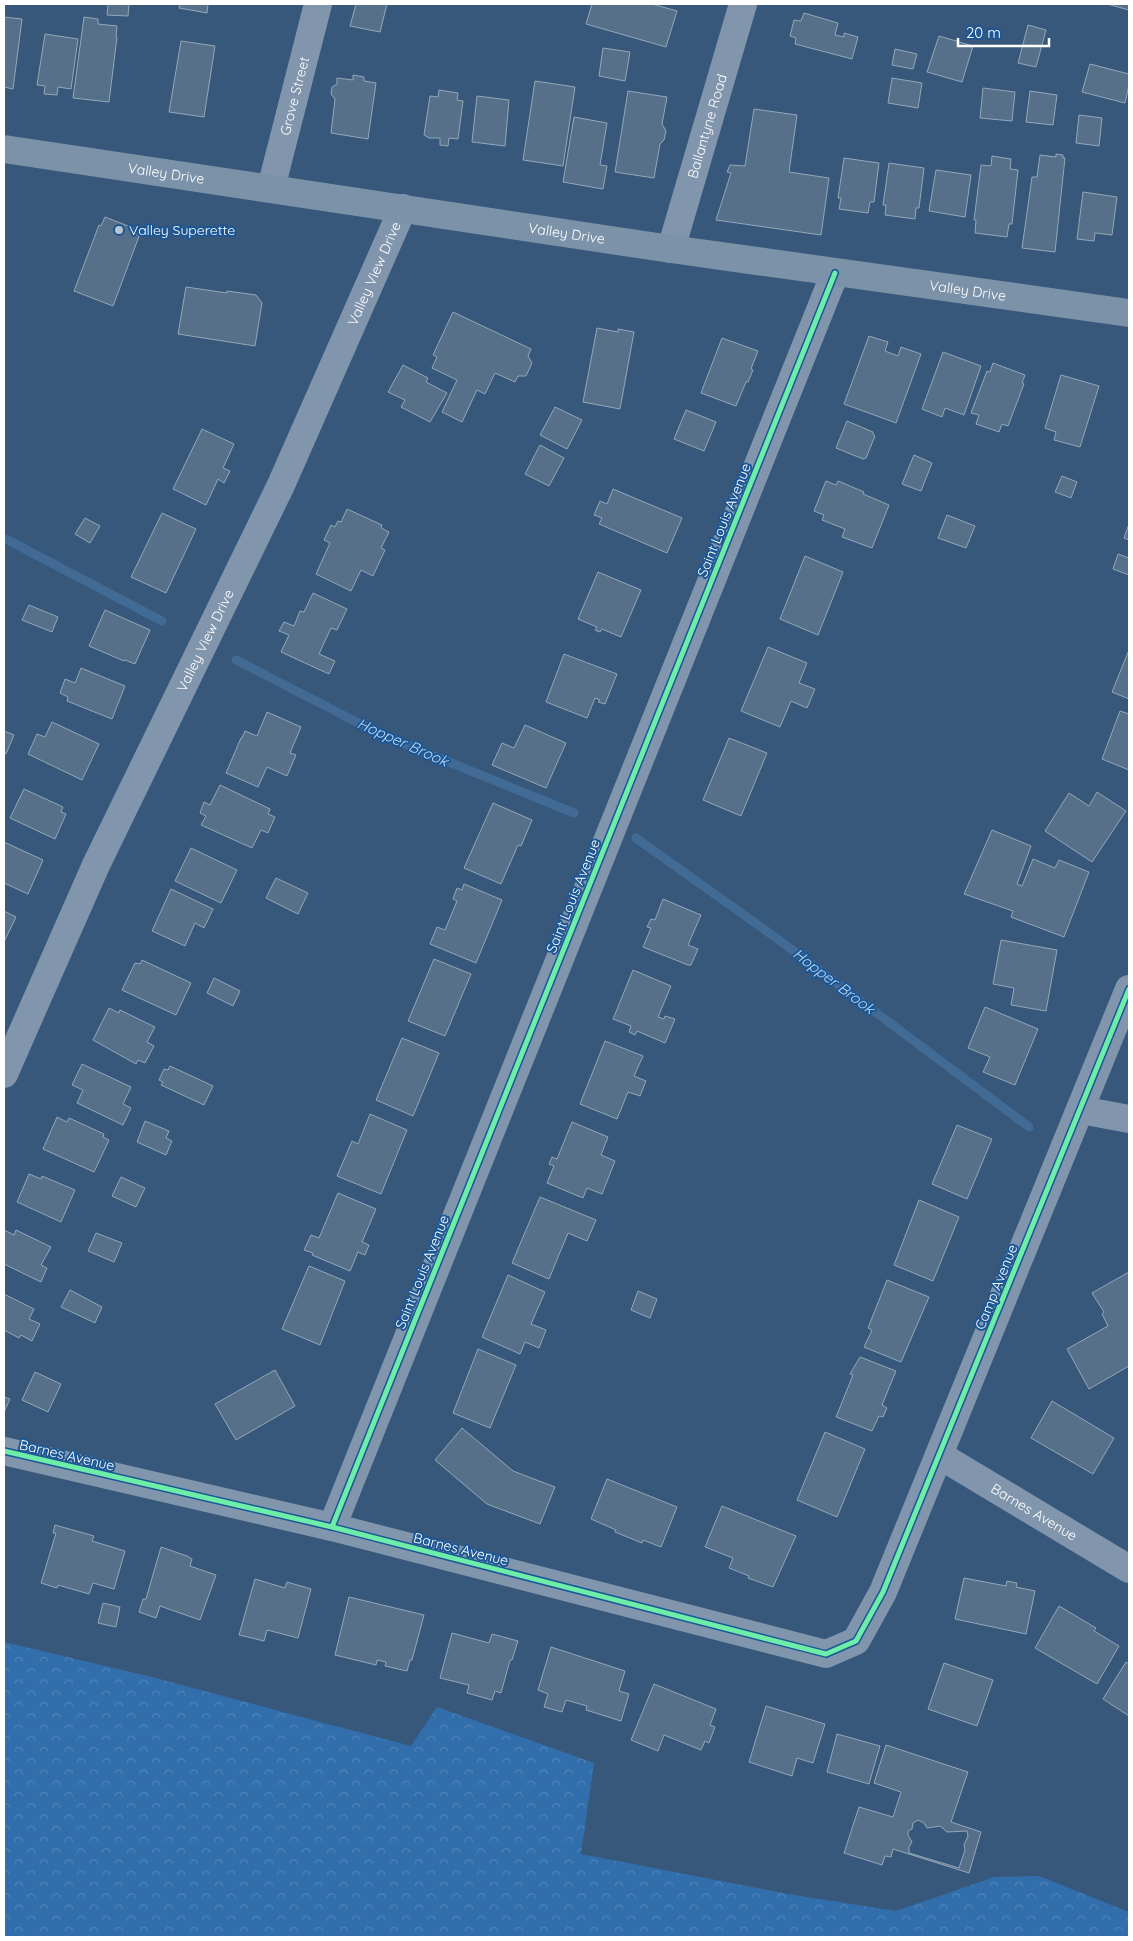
<svg xmlns="http://www.w3.org/2000/svg" width="1133" height="1941" viewBox="0 0 1133 1941" font-family="Quicksand,sans-serif">
<style>
.forest{fill:url(#forest-crowns)}
.lines{fill:none;stroke-linecap:round;stroke-linejoin:round}
.stream{stroke:#416a95;stroke-width:9}
.building{fill:#56708a;stroke:#95a7ba;fill-rule:evenodd}
.minor{stroke:#8196ad;stroke-width:28}
.secondary{stroke:#7c92a9;stroke-width:28}
.cycleway-casing{stroke:#1c5795;stroke-width:8}
.cycleway{stroke:#6deda7;stroke-width:5}
.poi-dot{fill:#b9c5d0;stroke:#1c5795;stroke-width:2}
.labels{text-anchor:middle;dominant-baseline:central;stroke-width:4;stroke-linejoin:round;paint-order:stroke}
.street-label{font-size:14px;fill:#fff;stroke:#1c5795}
.poi-label{font-size:14px;fill:#fff;stroke:#1c5795;text-anchor:start}
.water-label{font-size:15px;font-style:italic;fill:#bcd9f6;stroke:#1c5795}
</style>
<defs>
<pattern id="forest-crowns" width="20" height="18" patternUnits="userSpaceOnUse" patternTransform="scale(1.25)"><rect width="20" height="18" fill="#316eab"/><path d="M2 6a3 3 0 1 1 6 0M12 15a3 3 0 1 1 6 0" fill="none" stroke="#5084b8"/></pattern>
</defs>
<rect width="100%" height="100%" fill="#37587a"/>
<path class="forest" d="M4,1642l148,35 259,69 26,-39 157,56 -13,91 207,40 108,17 98,-34 45,-1 90,36v25h-1125z"/>
<g class="lines">
<path class="stream" d="M4,538l158,83
M236,660l142,73 196,80
M636,838l143,102 250,187"/>
</g>
<path class="building" d="M108,4h21l-1,12 -21,-1z
M180,4h28l-1,9 -28,-5z
M356,4h31l-7,28 -30,-6z
M592,4h60l25,7 -11,36 -80,-23z
M1107,4h22v6z
M804,13l34,10 -3,12 9,2v-4l14,4 -6,22 -57,-15 1,-6 -6,-2 4,-16 7,1z
M4,17l18,2 -9,70 -9,-2z
M84,17l14,2v5l19,2 -1,11h1l-8,65 -36,-4z
M1028,25l18,5 -10,37 -18,-4z
M45,34l33,5 -7,50 -13,-2 -1,8 -13,-1 1,-8 -8,-1z
M939,36l34,10 -11,36 -35,-10z
M181,41l34,5 -11,71 -35,-5z
M603,48l27,4 -5,29 -26,-5z
M895,49l22,5 -4,15 -21,-4z
M1090,64l39,10v11l-4,18 -43,-11z
M353,75l11,2v4l12,2 -8,56 -37,-6 4,-34 -4,-5 1,-7 5,-3v-6l16,2z
M892,78l30,5 -4,25 -30,-5z
M535,81l40,6 -12,79 -40,-6z
M983,88l32,4 -3,29 -32,-3z
M439,90l19,3 -1,7 6,1 -5,38 -9,-1 -1,8 -8,-1v-7h-11l-5,-3 6,-39 8,1z
M628,91l39,6 -5,27 4,7 -2,9 -4,4 -6,34 -39,-6z
M1030,91l27,4 -4,30 -27,-3z
M477,96l32,4 -4,46 -33,-4z
M754,109l43,6 -8,57 40,6 -8,57 -105,-15 15,-47 -4,-1 3,-7 15,1z
M1079,115l23,3 -3,28 -23,-3z
M574,117l33,6 -7,42 7,1 -4,23 -40,-7z
M1056,154l7,1v3h2l-10,94 -33,-4 10,-71h5l3,-22 16,2z
M992,156l19,3 -1,10 8,1 -6,54h-3l-2,13 -32,-4 1,-13h-2l7,-55 10,1z
M844,158l35,5 -5,39h-4l-2,11 -29,-4 2,-11h-3z
M889,163l35,5 -5,40h-3l-1,11 -30,-4 1,-10h-3z
M936,170l35,5 -6,42 -36,-6z
M1083,192l34,5 -5,38 -17,-2 -1,8 -17,-2z
M105,217l36,14 -28,75 -39,-15 25,-66 2,1z
M186,287l41,6v-2l29,4 6,8 -7,43 -77,-12z
M453,312l78,37 -3,7 4,7 -6,13h-8l-3,6 -20,-9 -10,21 -8,-4 -15,32 -20,-10 15,-32 -25,-12 5,-11 -4,-2z
M597,328l21,4v-3l16,3 -14,77 -37,-7z
M869,336l19,6 -3,9 13,5 3,-9 20,7 -25,69 -52,-19z
M722,338l36,13 -7,18 2,1 -5,12h-2l-10,24 -35,-13z
M943,352l38,14 -17,49 -19,-7 -3,9 -20,-8z
M993,363l32,12 -3,8 2,1 -16,42 -6,-2 -3,8 -23,-8 3,-9 -8,-2 16,-42 3,1z
M403,365l25,13 -2,4 21,11 -17,29 -29,-15 4,-7 -17,-8z
M1061,375l38,11 -19,61 -26,-7 2,-8 -11,-4z
M555,407l27,13 -15,29 -27,-14z
M686,410l30,12 -12,29 -30,-12z
M847,421l26,11v2l2,2 -9,22 -3,1 -27,-11z
M202,429l32,15 -11,24 7,3 -6,12 -6,-4 -12,26 -33,-16z
M540,445l24,13 -15,28 -24,-12z
M914,455l18,8 -11,28 -19,-7z
M1062,476l15,6 -6,16 -16,-6z
M826,481l10,4 2,-4 26,11 -1,2 26,11 -17,43 -30,-11 3,-8 -23,-9 2,-5 -10,-4z
M613,489l69,29 -15,35 -68,-29 3,-6 -8,-3 6,-14 7,3z
M347,509l35,16 -1,3 8,4 -8,16 4,2 -12,26 -12,-6 -10,21 -35,-17 14,-31 -6,-3 7,-15 4,2 3,-6 3,1z
M162,513l34,16 -30,64 -35,-16z
M947,515l28,11 -9,22 -28,-10z
M85,518l15,8 -10,17 -15,-9z
M1129,524v16l-5,-2z
M1118,554l11,4v17l-16,-6z
M805,556l38,16 -25,63 -38,-16z
M598,572l43,18 -20,47 -19,-8 -2,3 -5,-2 2,-3 -19,-8z
M313,593l34,16 -10,21 -6,-2 -12,26 16,7 -6,13 -48,-22 8,-17 -10,-4 5,-9 10,4 6,-15 4,1z
M29,605l29,12 -6,15 -30,-12z
M105,610l45,20 -15,34 -10,-4 -1,1 -35,-15z
M768,647l39,16 -8,20 16,6 -8,19 -16,-7 -11,26 -39,-16z
M1129,650v49l-17,-7z
M564,654l53,20 -12,30 -7,-2 2,-2 -5,-2 -8,20 -41,-16z
M81,668l44,18 -13,33 -45,-18 1,-4 -8,-4 5,-14 10,4z
M1120,711l9,3v56l-27,-11z
M267,712l34,15 -11,26 6,2 -9,21 -20,-9 -9,20 -32,-14 15,-35h1l3,-7 12,5z
M52,722l47,22 -17,36 -54,-26 9,-20 8,3z
M525,725l41,18 -20,45 -54,-23 10,-22 12,5z
M4,731l10,4 -8,19 -2,-1z
M729,738l38,15 -26,63 -38,-16z
M220,785l50,24 -2,5 7,3 -7,16 -7,-3 -9,18 -51,-23 5,-9 -6,-3 4,-11 6,3z
M24,789l39,18 -2,5 5,2 -11,25 -45,-21z
M1097,792l29,19 -34,51 -47,-31 24,-38 20,13z
M493,803l39,17 -11,26 -3,-1 -17,39 -37,-16z
M992,830l39,16 -14,38 5,2 11,-27 22,9 4,-8 30,12 -25,65 -53,-20 2,-6 -49,-17z
M4,842l39,18 -15,34 -24,-11z
M191,848l46,22 -16,33 -46,-22z
M276,878l32,15 -10,21 -32,-16z
M464,884l38,16 -26,63 -46,-19 7,-17 8,3 12,-29 -4,-2 4,-11 5,2z
M171,889l42,20 -9,19 -9,-5 -10,23 -33,-15z
M663,899l38,16 -13,30 10,4 -7,16h-3l-45,-18 8,-19 -4,-1 4,-8 4,1z
M4,911l12,6 -12,25z
M1001,940l56,10 -11,61 -35,-6 3,-17 -21,-4z
M434,959l37,15 -26,62 -37,-15z
M142,960l49,23 -15,32 -54,-25 13,-27 5,1z
M633,970l38,16 -13,31 6,2 1,-3 10,3 -10,24 -28,-12 -2,4 -6,-3 2,-6 -18,-7z
M214,978l26,13 -7,15 -26,-13z
M985,1007l53,22 -23,56 -32,-13 7,-15 -22,-9z
M109,1008l10,5 1,-3 35,17 -8,15 7,4 -9,17 -7,-3 -2,4 -43,-24z
M402,1038l37,15 -26,63 -37,-16z
M605,1041l38,15 -9,20 12,5 -6,15 -12,-4 -11,27 -37,-15z
M82,1064l49,23 -8,17 8,4 -8,17 -46,-22 6,-13 -11,-5z
M170,1066l43,20 -9,19 -43,-20 2,-3 -4,-2 5,-11 4,1z
M370,1114l37,16 -26,64 -44,-18 15,-35 6,3z
M57,1117l10,5 2,-4 35,16 -1,3 6,3 -15,32 -51,-23z
M145,1121l24,10 -3,7 6,3 -6,14 -29,-13z
M572,1122l36,15 -7,18 14,6 -13,33 -15,-6 -4,10 -36,-15 7,-17 -5,-2 3,-7 5,2z
M957,1125l35,14 -25,60 -35,-15z
M29,1174l12,5 1,-3 33,14 -14,32 -44,-20z
M121,1177l24,11 -9,19 -24,-11z
M338,1193l38,16 -14,33 7,3 -4,10 -7,-3 -8,19 -38,-16 1,-2 -9,-3 7,-15 8,3z
M540,1197l56,23 -9,21 -19,-8 -19,46 -37,-16z
M919,1200l40,17 -26,64 -39,-16z
M4,1230l10,5 2,-5 35,17 -10,18 6,3 -6,14 -37,-18z
M96,1233l26,10 -8,19 -26,-11z
M309,1266l36,15 -25,64 -38,-16z
M1129,1272v94l-40,23 -22,-40 41,-23 -6,-12 2,-2 -12,-19z
M508,1275l37,17 -14,32 15,6 -7,18 -14,-6 -5,12 -38,-17z
M887,1280l42,17 -28,65 -37,-15 8,-17 -4,-2z
M70,1290l32,17 -7,16 -34,-16z
M638,1291l19,8 -7,19 -19,-8z
M4,1294l30,15 -5,10 11,5 -8,17 -11,-6 -2,3 -15,-8z
M478,1349l38,16 -26,63 -37,-15z
M860,1357l36,14 -14,34 5,3 -4,9 -4,-1 -7,15 -36,-14 17,-42 -3,-1z
M275,1370l20,36 -59,34 -21,-36z
M35,1372l26,12 -13,28 -26,-12z
M4,1397l6,2 -6,13z
M1052,1401l62,37 -21,36 -62,-36z
M462,1428l51,43 42,16 -15,37 -53,-20 -52,-44z
M825,1432l40,17 -28,68 -40,-17z
M607,1479l70,28 -16,40 -18,-7 -1,3 -27,-11 1,-2 -25,-11z
M722,1506l74,30 -23,51 -25,-9 1,-2 -20,-8 4,-10 -28,-11z
M55,1525l39,11 -2,5 33,10 -11,38 -21,-6 -4,11 -31,-9 -1,3 -16,-5 15,-50h-3z
M161,1547l26,9 5,3 -2,7 26,9 -16,45 -40,-14 -4,12 -17,-6 4,-13h3z
M964,1578l42,8 1,-5 10,2 -1,4 19,4 -9,43 -71,-15z
M255,1579l30,9 2,-6 24,7 -13,49 -31,-8 -3,11 -25,-6z
M349,1597l75,18 -12,45h-2l-3,11 -22,-5 1,-4 -9,-2 -1,5 -41,-10z
M103,1603l17,4 -4,20 -18,-4z
M1059,1606l37,22 -2,3 25,15 -22,38 -62,-36z
M452,1633l37,10 3,-9 26,7 -6,19h-2l-9,33 -6,-2 -3,9 -25,-7 2,-8 -29,-7z
M551,1647l74,24 -6,20 10,3 -8,27 -35,-11 1,-4 -21,-6 -4,12 -18,-5 4,-13 -10,-4z
M1126,1662l3,2v52l-26,-17z
M944,1663l49,17 -16,46 -49,-17z
M654,1684l62,25 -6,16 5,2 -6,16 -4,-2 -4,9 -37,-15 -6,16 -27,-11z
M766,1706l59,18 -12,39 -16,-5 -5,18 -43,-14z
M837,1734l43,12 -11,38 -42,-12z
M886,1745l82,27 -17,50 30,10 -12,41 -76,-24 -2,8 -6,-1 -3,9 -38,-12 15,-46 34,10 8,-25 -27,-9zM918,1820l6,3 3,5 13,-2 7,6 20,-1 1,5 -4,9 1,5 -6,18 -50,-15v-6l3,-5 -4,-7v-4l4,-2 1,-6z"/>
<g class="lines">
<g class="minor">
<path id="s1" d="M271,188l47,-184"/>
<path id="s2" d="M671,249l72,-245"/>
<path id="s3" d="M4,1074l92,-209 185,-380 122,-277"/>
<path d="M1081,1110l48,9"/>
<path d="M4,1451l328,76 494,127 30,-13 27,-49 246,-603"/>
<path id="s4" d="M939,1455l190,114"/>
<path d="M332,1527l503,-1254"/>
</g>
<path class="secondary" id="s5" d="M4,149l667,100 458,64"/>
<g class="cycleway-casing">
<path id="cycleway" d="M4,1451l328,76 494,127 30,-13 27,-49 246,-603
M332,1527l503,-1254"/>
</g>
<use href="#cycleway" class="cycleway"/>
</g>
<circle class="poi-dot" cx="119" cy="230" r="5"/>
<g class="labels">
<g class="street-label">
<text stroke="none"><textPath href="#s1" startOffset="95">Grove Street</textPath></text>
<text stroke="none"><textPath href="#s2" startOffset="128">Ballantyne Road</textPath></text>
<text stroke="none"><textPath href="#s5" startOffset="164">Valley Drive</textPath></text>
<text stroke="none"><textPath href="#s5" startOffset="569">Valley Drive</textPath></text>
<text stroke="none"><textPath href="#s3" startOffset="882">Valley View Drive</textPath></text>
<text stroke="none"><textPath href="#s5" startOffset="974">Valley Drive</textPath></text>
<text transform="translate(724 520) rotate(-68)">Saint Louis Avenue</text>
<text stroke="none"><textPath href="#s3" startOffset="478">Valley View Drive</textPath></text>
<text transform="translate(573 896) rotate(-68)">Saint Louis Avenue</text>
<text transform="translate(422 1272) rotate(-68)">Saint Louis Avenue</text>
<text transform="translate(996 1287) rotate(-68)">Camp Avenue</text>
<text transform="translate(67 1455) rotate(13)">Barnes Avenue</text>
<text stroke="none"><textPath href="#s4" startOffset="111">Barnes Avenue</textPath></text>
<text transform="translate(461 1549) rotate(14)">Barnes Avenue</text>
</g>
<g class="poi-label">
<text x="129" y="230">Valley Superette</text>
</g>
<g class="water-label">
<text transform="translate(403 742) rotate(24)">Hopper Brook</text>
<text transform="translate(834 981) rotate(37)">Hopper Brook</text>
</g>
</g>
<rect width="1133" height="1941" fill="none" stroke="#ffffff" stroke-width="10"/>
<path d="M958 38v8h91v-8" fill="none" stroke="#ffffff" stroke-width="2.5"/>
<text x="966" y="38" font-size="15" fill="#ffffff" stroke="#1c5795" stroke-width="4" paint-order="stroke">20 m</text>
</svg>
